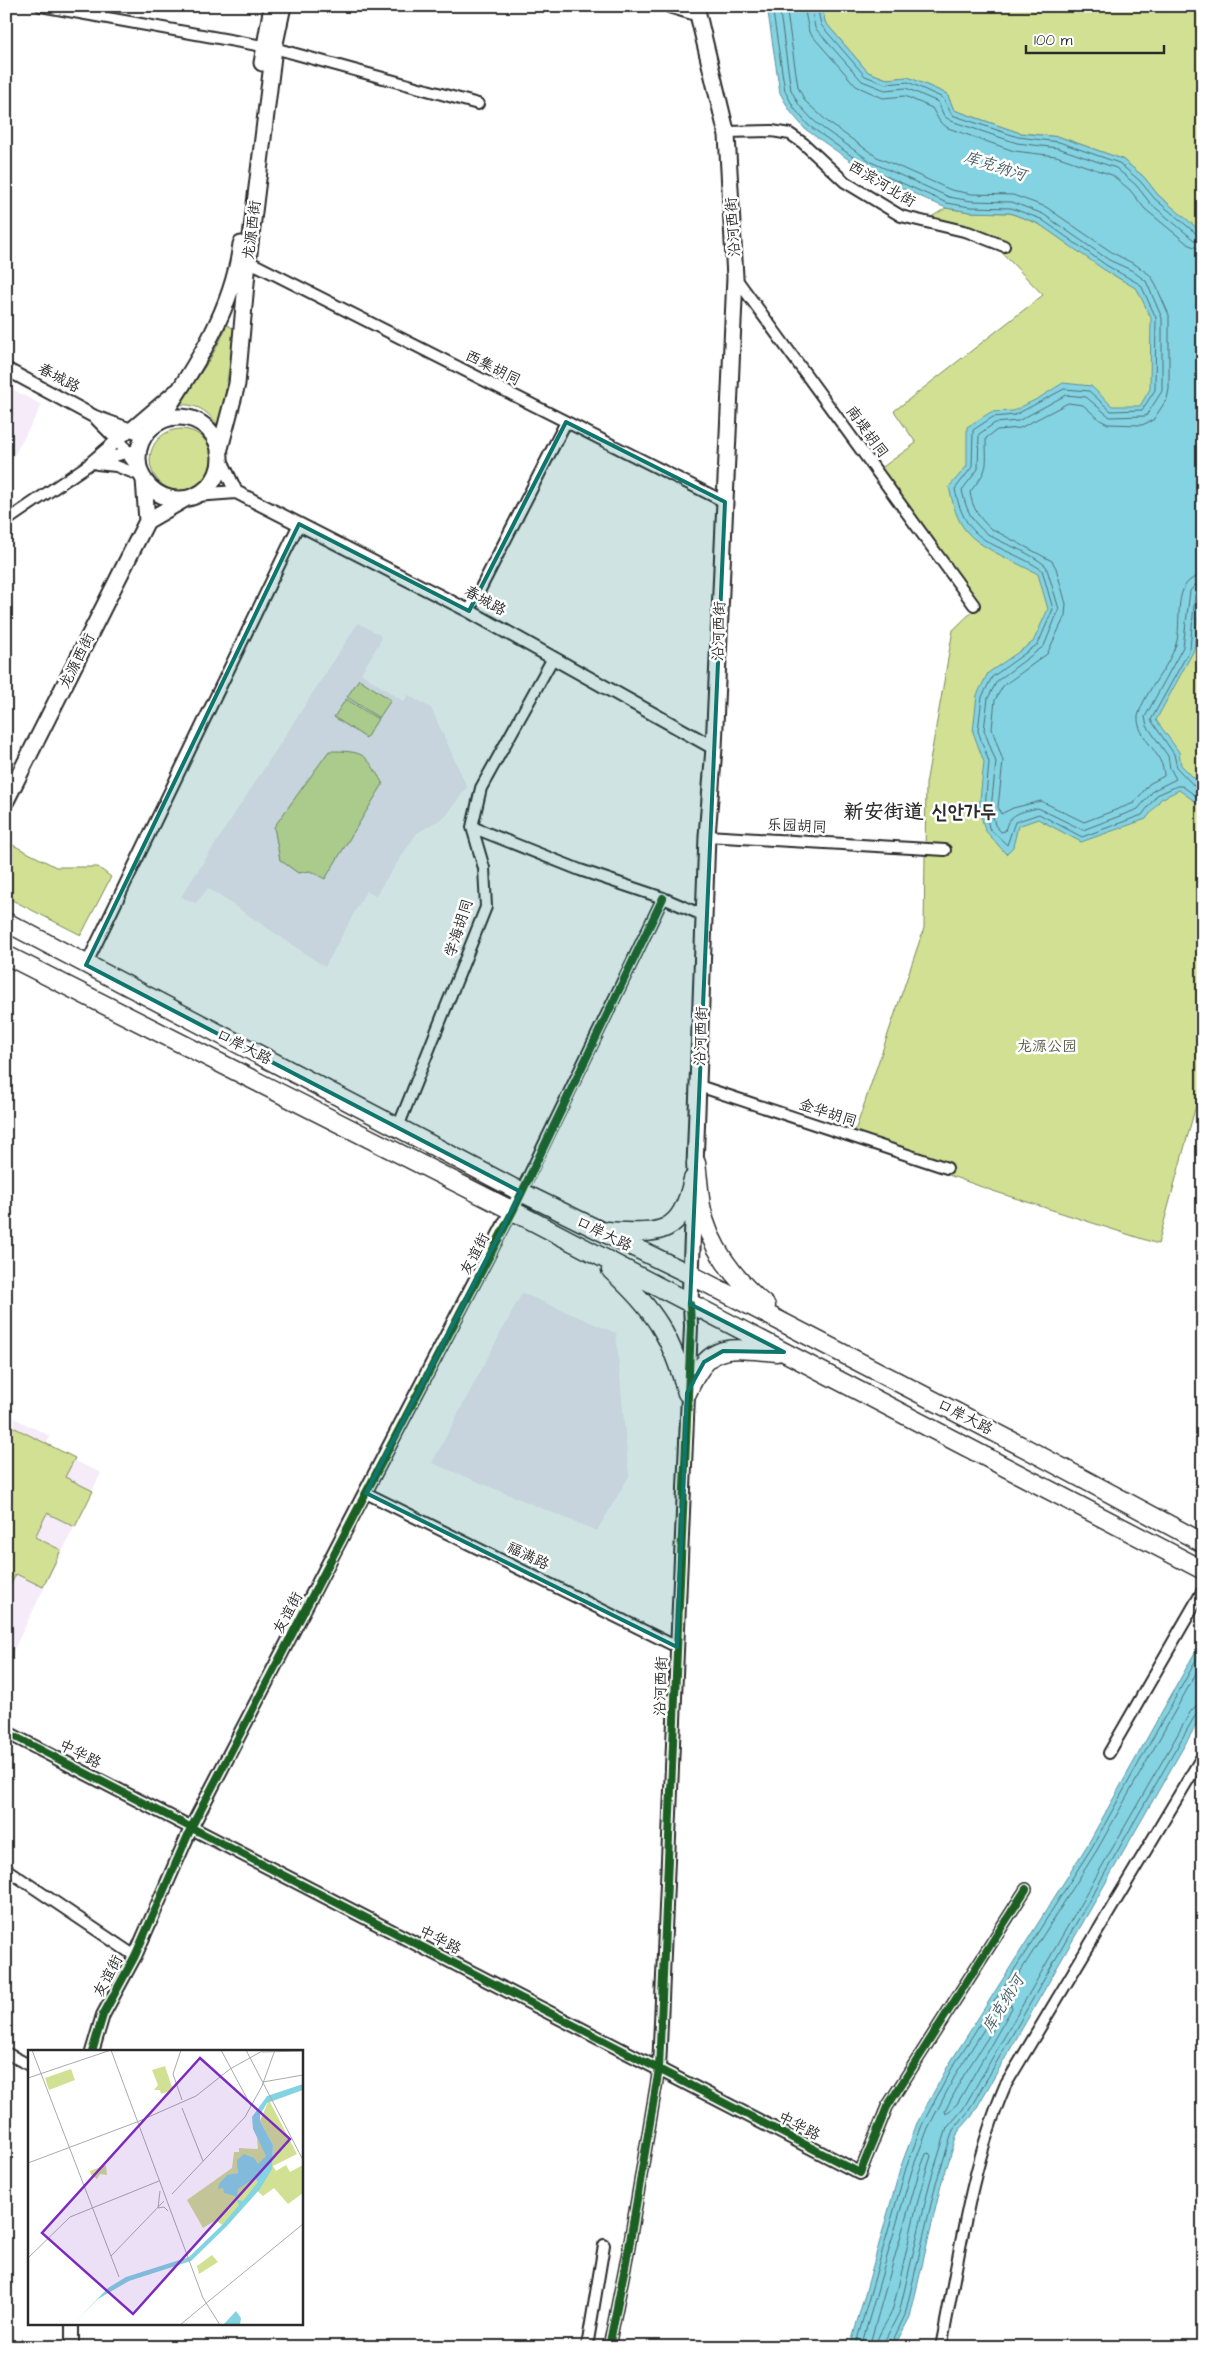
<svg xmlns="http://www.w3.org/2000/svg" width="1209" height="2353" viewBox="0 0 1209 2353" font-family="'Architects Daughter','LXGW WenKai TC','Poor Story',sans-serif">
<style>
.built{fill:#f5ebf9}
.green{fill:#d1e093;stroke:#7e865f}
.water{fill:#84d3e2;stroke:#609099}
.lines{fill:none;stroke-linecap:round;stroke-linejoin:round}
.shore{stroke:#4f6e74;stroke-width:1}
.minor-casing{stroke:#2b2b2b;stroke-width:14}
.tertiary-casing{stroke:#2b2b2b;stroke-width:16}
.secondary-casing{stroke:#2b2b2b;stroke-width:19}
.trunk-casing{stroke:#2b2b2b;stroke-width:21}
.minor{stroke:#fff;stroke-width:10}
.tertiary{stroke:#fff;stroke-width:12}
.secondary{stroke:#fff;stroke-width:15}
.trunk{stroke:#fff;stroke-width:18}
.cycleway-casing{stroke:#fff;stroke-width:11}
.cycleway{stroke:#1b5e20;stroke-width:8}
.marked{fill:#0f766e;fill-opacity:0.2;stroke:#0f766e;stroke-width:4;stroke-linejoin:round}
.labels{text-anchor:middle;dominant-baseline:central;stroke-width:5;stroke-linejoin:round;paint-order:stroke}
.street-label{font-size:15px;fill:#2b2b2b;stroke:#fff}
.park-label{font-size:15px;fill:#545845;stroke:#fff}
.water-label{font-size:16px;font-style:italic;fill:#465d62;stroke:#fff}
.district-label{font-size:20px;font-weight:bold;fill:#2b2b2b;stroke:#fff}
.inset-road{fill:none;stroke:#aaa;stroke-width:1}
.view{fill:#7b2cbf;fill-opacity:0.15;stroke:#7b2cbf;stroke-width:2.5}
.inset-edge{fill:none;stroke:#2b2b2b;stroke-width:2.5}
</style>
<rect width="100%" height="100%" fill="#fff"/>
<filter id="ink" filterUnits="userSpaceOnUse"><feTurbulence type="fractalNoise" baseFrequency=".02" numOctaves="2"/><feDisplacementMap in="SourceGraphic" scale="10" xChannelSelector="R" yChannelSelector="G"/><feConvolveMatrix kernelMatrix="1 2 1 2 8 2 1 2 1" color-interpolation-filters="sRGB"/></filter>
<g filter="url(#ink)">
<path class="built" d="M6,386l36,19 -36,65z
M358,623l22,12 1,5 -20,33 43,29 4,-7 23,13 36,79 -21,29 -29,17 -42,63 -9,-5 -41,76 -117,-79 -12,15 -15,-6z
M522,1293l94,40 13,143 -32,55 -165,-68z
M6,1414l44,22 -5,11 56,26 -93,188 -2,-1z"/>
<path class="green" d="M822,6l381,1v227l-45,-39 -15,-19 -21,-17 -62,-22 -40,-4 -66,-23 -7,-16 -39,-17 -21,2 -19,-7 -43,-50z
M946,208l24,4 40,1 29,11 81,55 83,25v793l-5,1 -40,146 -165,-53 -141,-51 72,-212 2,-144 27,-154 25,-24 -98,-137 36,-26 -22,-32 149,-116 -61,-63 -54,-13z
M227,325l8,4 -15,99c-13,-18 -23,-25 -45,-23 22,-25 40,-50 52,-80z
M150 460a31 31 0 1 1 62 0a31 31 0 1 1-62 0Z
M359,679l32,21 -12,18 -32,-21z
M346,699l32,20 -12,19 -32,-21z
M329,751c36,0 36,2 54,33l-58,95 -15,-8 -12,2 -18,-13 -6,-33z
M9,843l47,24h42l13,10 -30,58 -75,-38v-52z
M11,1426l64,32 -10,19 28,14 -18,36 -28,-14 -12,24 26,13 -18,37 -27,-13 -7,14 -3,-1v-152z"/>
<path class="water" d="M767,6h55l3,16 43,50 19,7 21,-2 39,17 7,16 66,23 40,4 62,22 22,18 14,18 45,38v342l-9,75 -38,70 23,32 2,13 22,22v20l-24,-17 -18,9 -15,20 -65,23 -43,-23 -20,7 -5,21 -7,7 -21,-24 -6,-21 5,-47 -11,-30 4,-37 11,-22 45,-31 15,-33 -10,-35c-20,-11 -56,-25 -70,-41 -12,-12 -15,-30 -19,-46l18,-21v-39l24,-15 22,-1 26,-13 24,-15 28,3 21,20h28l10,-17 1,-71 -14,-29 -34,-20 -64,-45 -29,-11 -40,-1 -24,-4 -78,-35 -63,-44 -15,-18 -10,-18z
M1203,1638v75l-231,403 -14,16 -17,53 -31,132 -16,30h-44l51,-181 16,-43 31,-57 140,-222z"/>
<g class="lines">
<path class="shore" d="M772,6l13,85 9,17 14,17 62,44 77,34 23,4 41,1 30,11 65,46 35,20 15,33 -1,72 -13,20 -31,1 -22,-20 -25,-2 -49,26 -22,2 -20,13 -1,37 -17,22c11,59 45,53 87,81l11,39 -15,35 -46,33 -10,20 -4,34 11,31 -4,46 4,20 18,17 8,-23 24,-8 43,23 60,-22 15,-20 20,-9h5l21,15
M779,6l12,84 8,15 14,15 11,9 49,34 76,34 22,4 41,1 31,12 66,46 22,10 15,11 16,37v73l-16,25 -36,1 -24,-20 -20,-2 -48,26 -23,2 -16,11 -1,35 -16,21c10,56 49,47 84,76l13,43 -15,37 -47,35 -9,17 -4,32 12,32 -5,46 4,17 6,7 4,-1c4,-18 16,-19 33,-23l45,22 55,-21 16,-19 22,-11 -6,-11 -2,-12 -21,-30 -2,-9 38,-70 7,-56 5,-6 8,-1
M786,6l12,81 7,14 24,22 48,34 74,33 21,4 41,1 33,12 67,46 23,12 14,10 4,6 15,34v74l-2,10 -14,21 -11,5 -34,-1 -8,-4 -17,-15 -15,-2 -48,25 -23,2 -11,8c0,30 4,29 -16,54 2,15 9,26 20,36l62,33 4,7 10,36 -1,12 -18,38 -44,32 -8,14 -3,29 11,32 -5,46 3,7 12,-6 28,-7 43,21 50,-19 15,-19 15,-8c0,-24 -28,-38 -26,-60 7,-26 30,-46 38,-72 7,-20 -6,-67 27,-68
M804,6l5,26 47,54 27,12 22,-2 27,12 8,14 8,6 66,23 42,5 56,19 18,15 15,19 44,36 14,5
M811,6l4,22 47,53 23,9 21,-2 32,14 6,14 7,5 66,22 41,5 58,20 20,17 14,18 44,37 9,3
M817,6l4,19 44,51 21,8 22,-2 35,16 9,17 66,22 41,5 60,21 21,18 15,18 43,36 5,1
M1203,590l-5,1 -3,3 -5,55 -39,71 23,34 3,14 20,21 6,1
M1011,2005l1,3 -55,96 -11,10 -1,-3 19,-36 44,-69z
M855,2347l51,-179 16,-43 30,-57 140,-221 111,-199
M861,2347l51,-177 16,-42 29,-56 140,-222 106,-189
M869,2347l50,-175 7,-18 3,-1 2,3c-17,50 -25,102 -38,152 -4,14 -16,24 -17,39
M884,2347l1,-7 14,-27 31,-131 17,-54 16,-19 228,-398 5,-5 7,-1
M890,2347l15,-32 31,-132 17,-53 15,-18 228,-398 7,-3"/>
<g class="minor-casing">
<path id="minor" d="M41,6l233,42 204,56
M726,132l46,-1 18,3 13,9 42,39 56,34 67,16 36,14
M248,261l477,241
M735,277l239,328
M97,464l19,2 26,10
M6,521l85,-58 48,-14
M469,611l97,-189
M472,827l108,43 83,28 42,18
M707,836l238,14
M86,965l213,-441
M699,1086l248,82
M398,1127l88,-220 -2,-39 -12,-41 9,-39 72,-130
M521,1192l142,-294
M366,1493l311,154
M1109,1753l94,-163
M6,1869l129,87
M6,2053l23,12
M860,2173l27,-66 139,-218
M587,2347l17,-102
M609,2347l20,-100 30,-178
M941,2347c18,-88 29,-179 64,-261l198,-331"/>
</g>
<g class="tertiary-casing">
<path id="tertiary" d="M669,6l30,9
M6,369l89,48 50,18
M97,419l22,22 20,28
M220,458l16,34
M91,463l84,-72
M196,495l40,-3 233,119 245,137
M6,1732l854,441
M92,2052l11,-37 32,-59 57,-130 329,-634
M659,2069l32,-743 -1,-22
M72,2347v-23"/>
</g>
<g class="secondary-casing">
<path id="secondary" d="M262,63l10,-57
M138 458a41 41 0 1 1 82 0a41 41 0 1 1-82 0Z
M158,423c36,-55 75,-112 83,-179
M219,452l18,-68 11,-123 26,-213 9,-42
M147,521l38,-22
M6,801l141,-280 -3,-42
M690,1304l17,-468 7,-88 21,-471 -8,-142 -31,-129"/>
</g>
<g class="trunk-casing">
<path id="trunk" d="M6,922l515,270 170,83 338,175 174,93
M6,955l507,256 690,359
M696,1163c2,15 3,29 5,43 7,40 35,75 65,100
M608,1231c52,3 73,5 85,-52
M611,1270c44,40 60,66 76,123
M687,1393c23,-52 39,-45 90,-41"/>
</g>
<use href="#minor" class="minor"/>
<use href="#tertiary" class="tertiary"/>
<use href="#secondary" class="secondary"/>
<use href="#trunk" class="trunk"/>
<g class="cycleway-casing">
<path id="cycleway" d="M6,1732l854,441 27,-66 139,-218
M92,2052l11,-37 32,-59 57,-130 321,-615 150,-313
M609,2347l20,-100 30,-178 32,-743 -1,-22"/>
</g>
<use href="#cycleway" class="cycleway"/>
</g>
</g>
<path class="marked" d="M566,422l159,80 -35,802 94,48 -61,-1 -19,11 -17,31 -10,254 -311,-154 155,-301 -435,-227 213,-441 170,87z"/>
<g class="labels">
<g class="street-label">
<text transform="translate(882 184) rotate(31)">西滨河北街</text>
<text transform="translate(733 227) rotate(-94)">沿河西街</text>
<text transform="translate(252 230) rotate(-83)">龙源西街</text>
<text transform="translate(493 368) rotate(27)">西集胡同</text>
<text transform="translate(59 378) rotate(28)">春城路</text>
<text transform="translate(867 432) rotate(54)">南堤胡同</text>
<text transform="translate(485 601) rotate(29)">春城路</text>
<text transform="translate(719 631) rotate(-88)">沿河西街</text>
<text transform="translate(77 661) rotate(-63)">龙源西街</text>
<text transform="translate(797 826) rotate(3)">乐园胡同</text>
<text transform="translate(459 928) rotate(-72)">学海胡同</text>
<text transform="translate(701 1036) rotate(-88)">沿河西街</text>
<text transform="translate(244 1047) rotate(27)">口岸大路</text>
<text transform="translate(828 1113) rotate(18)">金华胡同</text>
<text transform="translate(604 1234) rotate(26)">口岸大路</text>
<text transform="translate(475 1254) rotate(-62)">友谊街</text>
<text transform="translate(965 1417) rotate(27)">口岸大路</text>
<text transform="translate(528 1556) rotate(26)">福满路</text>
<text transform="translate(288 1613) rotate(-62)">友谊街</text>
<text transform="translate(661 1686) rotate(-88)">沿河西街</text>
<text transform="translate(80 1754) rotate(27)">中华路</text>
<text transform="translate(440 1940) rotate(27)">中华路</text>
<text transform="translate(108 1976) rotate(-62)">友谊街</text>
<text transform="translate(799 2126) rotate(27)">中华路</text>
</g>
<g class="park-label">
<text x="1047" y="1046">龙源公园</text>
</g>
<g class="water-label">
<text transform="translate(995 166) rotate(18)">库克纳河</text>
<text transform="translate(1003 2004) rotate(-58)">库克纳河</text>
</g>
<g class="district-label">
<text x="920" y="812">新安街道 신안가두</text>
</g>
</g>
<g transform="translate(28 2050)">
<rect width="275" height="275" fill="#fff"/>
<path d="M137,16l8,24 -12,4 -1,-4h-6l4,-5 -6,-15zM43,19l4,11 -26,10 -4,-12zM240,52h2l27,52 -24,12 3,5 10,-6 4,7 13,-7v28l-15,11 -14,-16 -11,8 -8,-7 -33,36 -6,-5 -13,8 -16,-28 45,-32 2,-16h5v-4l19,1 -1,-12 15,28 1,-20 -13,-24zM78,115l1,10 -7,-1 -3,5 -6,-4 -1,-4zM184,205l6,7 -19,12 -2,-8z" fill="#d1e093"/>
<path d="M275,34v6l-36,13 -7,12v6l13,24 -1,24 -12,20 -33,37 -36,35 -62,20 -31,18 -22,22 32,-33 18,-11 63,-20 33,-32 17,-20 -2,-5 6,1 15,-19 -3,-4 -17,11 -2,10 -1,-3 -11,-3 -1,-5 -5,1 1,-5 8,-9 11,-2 -1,-13 7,-6 10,4 4,6 8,-8 -13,-27 -1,-12 15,-21zM208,261l5,7 -1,7h-17z" fill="#84d3e2"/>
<path class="inset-road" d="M4,0l87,227M83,0l92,248 17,27M153,0l-8,24 9,26M193,0l30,56M218,0l57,110M234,2l41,-1M0,28l83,-28M235,32l40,-7M154,58l21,53M109,72l59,-26 34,-27 34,-19M0,113l109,-41M132,141l-2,17 6,-1 4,4M144,144l73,-77 17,-31 13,-36M83,206l53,-55M0,208l42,-41 89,-36M176,255l99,-81M152,275l24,-20"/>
<path class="view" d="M172,8l90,81 -157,175 -91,-81z"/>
<rect width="275" height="275" class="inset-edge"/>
</g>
<rect width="1209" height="2353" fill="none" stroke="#fff" stroke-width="25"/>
<rect x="12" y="12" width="1184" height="2328" fill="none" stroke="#2b2b2b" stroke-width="2" filter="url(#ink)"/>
<path d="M1026 45v8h138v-8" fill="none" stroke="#2b2b2b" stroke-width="2.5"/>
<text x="1034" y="45" font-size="15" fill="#2b2b2b" stroke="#ffffff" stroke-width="4" paint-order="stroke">100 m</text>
</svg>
